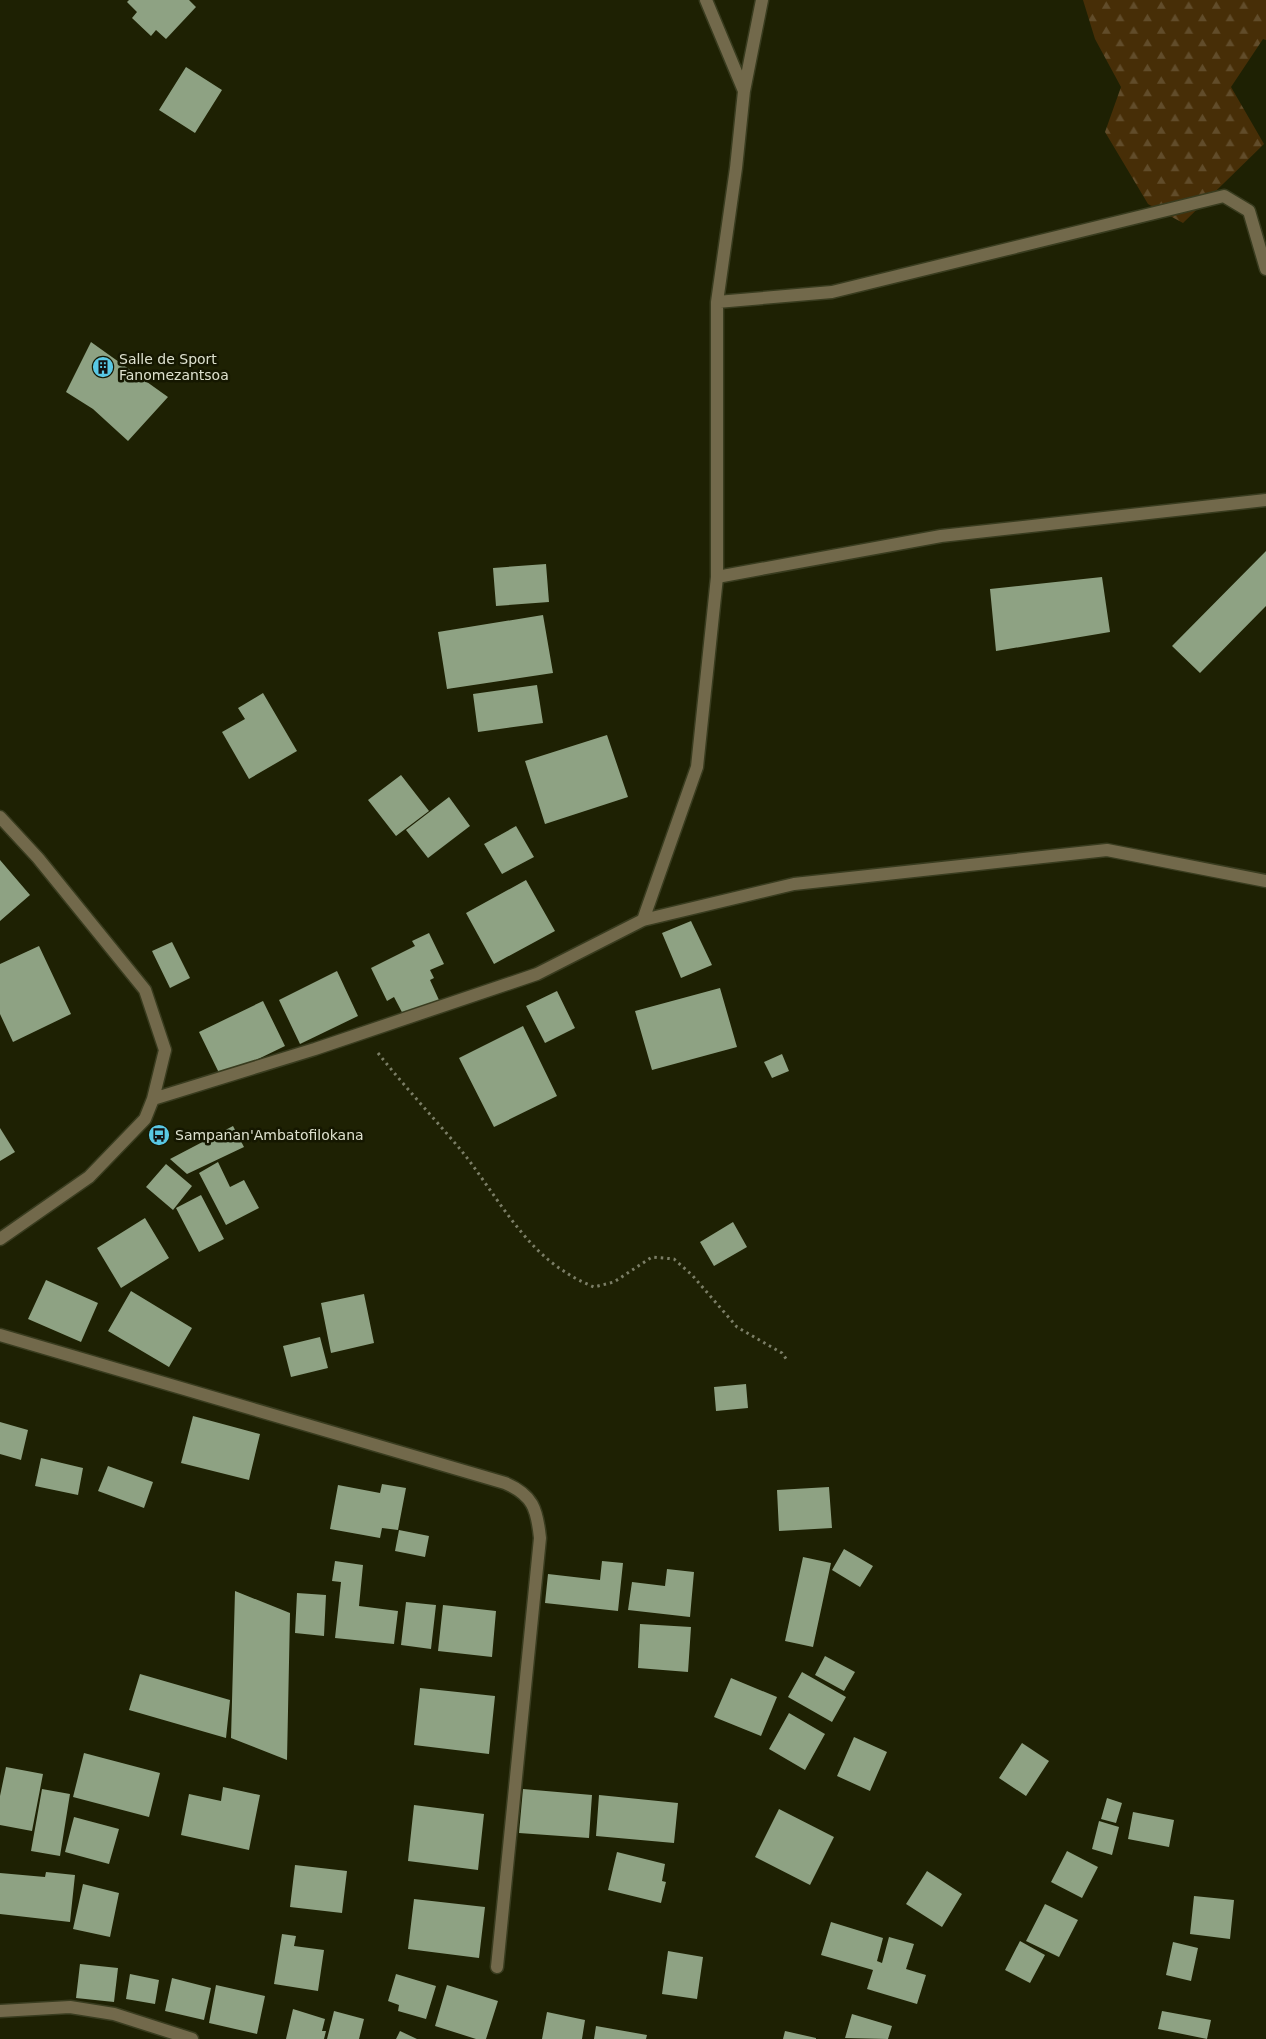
<svg xmlns="http://www.w3.org/2000/svg" width="1266" height="2039" viewBox="0 0 1266 2039" font-family="'DejaVu Sans',sans-serif">
<style>
.forest{fill:url(#forest-firs)}
.building{fill:#8ea283}
.lines{fill:none;stroke-linecap:round;stroke-linejoin:round}
.minor-casing{stroke:#393c1f;stroke-width:15}
.path{stroke:#7b7e66;stroke-width:3;stroke-dasharray:2.5 4;stroke-linecap:butt}
.minor{stroke:#72694b;stroke-width:12}
.labels{text-anchor:middle;dominant-baseline:central;stroke-width:5;stroke-linejoin:round;paint-order:stroke}
.poi-label{font-size:14px;fill:#dde0ce;stroke:#151700;text-anchor:start}
</style>
<defs>
<pattern id="forest-firs" width="22" height="20" patternUnits="userSpaceOnUse" patternTransform="scale(1.25)"><rect width="22" height="20" fill="#472e07"/><path d="M5 1l3.5 6h-7zM16 11l3.5 6h-7z" fill="#614c2a"/></pattern>
</defs>
<rect width="100%" height="100%" fill="#1e2103"/>
<path class="forest" d="M1083,0h183v40l-3,-1 -32,48 33,57 -81,79 -35,-19 -43,-72 16,-45 -26,-48z"/>
<path class="building" d="M129,0h60l7,7 -30,32 -10,-9 -5,6 -19,-18 5,-6 -10,-10z
M186,67l36,23 -27,43 -36,-23z
M91,342l77,55 -40,44 -35,-32 -27,-17z
M1266,551v55l-66,67 -28,-27z
M546,564l3,38 -53,4 -3,-38z
M1102,577l8,55 -114,19 -6,-62z
M543,615l10,58 -106,16 -9,-57z
M537,685l6,38 -65,9 -5,-38z
M263,693l34,58 -48,28 -27,-47 23,-13 -7,-11z
M607,735l21,62 -83,27 -20,-63z
M401,775l28,36 -33,25 -28,-36z
M449,797l21,29 -42,32 -22,-28z
M516,826l18,31 -32,17 -18,-30z
M0,860l30,35 -30,26z
M526,880l29,51 -61,33 -28,-51z
M691,921l21,44 -31,13 -19,-45z
M429,933l15,31 -14,6 4,8 -4,2 9,20 -34,18 -11,-21 -7,4 -16,-33 44,-22 -3,-5z
M172,942l18,36 -20,10 -18,-37z
M39,946l32,68 -58,28 -13,-28v-50z
M337,971l21,45 -58,28 -21,-44z
M720,988l17,59 -85,23 -17,-59z
M557,991l18,37 -30,15 -19,-37z
M263,1001l22,45 -64,31 -22,-45z
M523,1026l34,70 -63,31 -35,-69z
M782,1054l7,17 -17,7 -8,-16z
M233,1126l11,21 -57,27 -17,-15z
M0,1128l15,24 -15,9z
M218,1162l12,25 14,-7 15,28 -33,17 -27,-52z
M166,1164l26,22 -19,24 -27,-23z
M201,1195l23,44 -25,13 -23,-44z
M145,1218l24,40 -48,30 -24,-40z
M733,1222l14,25 -33,19 -14,-24z
M46,1280l52,23 -17,39 -53,-23z
M131,1291l61,37 -23,39 -61,-36z
M364,1294l10,49 -43,10 -10,-50z
M320,1337l8,31 -37,9 -8,-31z
M746,1384l2,24 -32,3 -2,-24z
M193,1416l67,18 -11,46 -68,-17z
M0,1422l28,8 -7,30 -21,-6z
M41,1458l42,10 -5,27 -43,-9z
M108,1466l45,16 -9,26 -46,-17z
M382,1484l24,4 -8,42 -16,-2 -2,10 -50,-9 8,-44 42,8z
M829,1487l3,41 -53,3 -2,-41z
M399,1530l30,6 -4,21 -30,-6z
M844,1549l29,17 -13,21 -28,-17z
M803,1557l28,6 -18,84 -28,-6z
M335,1561l28,4 -4,41 39,5 -4,33 -59,-6 6,-56 -9,-1z
M602,1561l21,2 -5,48 -73,-8 3,-29 52,6z
M667,1569l27,3 -4,45 -62,-7 4,-28 33,4z
M235,1591l55,22 -3,147 -56,-22z
M297,1593l29,2 -2,41 -29,-3z
M406,1602l30,3 -5,44 -30,-4z
M443,1605l53,6 -4,46 -54,-6z
M640,1624l51,3 -3,45 -50,-4z
M825,1656l30,16 -11,19 -29,-16z
M802,1672l44,25 -14,25 -44,-25z
M140,1674l90,26 -4,38 -97,-28z
M731,1678l46,19 -16,39 -47,-19z
M420,1688l75,8 -6,58 -75,-9z
M789,1713l36,21 -20,36 -36,-21z
M854,1737l33,15 -17,39 -33,-15z
M1022,1743l27,18 -23,35 -27,-18z
M84,1753l76,20 -11,44 -76,-20z
M6,1767l37,7 -11,57 -32,-6v-29z
M223,1787l37,8 -11,55 -68,-15 8,-41 32,7z
M42,1789l28,5 -10,62 -29,-5z
M523,1789l69,6 -3,43 -70,-5z
M599,1795l79,8 -4,40 -78,-7z
M1107,1798l15,5 -6,20 -15,-4z
M414,1805l70,9 -6,56 -70,-9z
M779,1809l55,28 -24,48 -55,-28z
M1133,1812l41,8 -5,27 -41,-8z
M74,1817l45,12 -10,35 -44,-12z
M1099,1821l20,6 -7,28 -20,-6z
M1067,1851l31,16 -16,31 -31,-16z
M617,1852l48,12 -3,17 4,1 -5,21 -53,-13z
M295,1865l52,6 -5,42 -52,-6z
M927,1871l35,23 -20,33 -36,-23z
M46,1872l29,3 -5,47 -70,-8v-41l45,4z
M83,1884l36,9 -9,44 -37,-8z
M1194,1896l40,4 -4,39 -40,-5z
M414,1899l71,8 -6,51 -71,-9z
M1045,1904l33,16 -19,37 -33,-16z
M831,1922l52,16 -6,23 5,2 7,-26 25,7 -8,25 20,6 -9,29 -50,-15 6,-19 -52,-15z
M282,1934l14,2 -2,10 30,4 -6,41 -44,-7z
M1020,1941l25,14 -15,28 -25,-13z
M1173,1942l25,6 -7,33 -25,-6z
M668,1951l35,6 -6,42 -35,-5z
M80,1964l38,4 -4,34 -38,-4z
M130,1974l29,6 -4,24 -29,-5z
M396,1974l40,12 -10,33 -28,-8 1,-6 -11,-4z
M172,1978l39,10 -7,32 -39,-9z
M216,1985l49,11 -8,38 -48,-11z
M447,1985l51,16 -12,38h-10l-41,-13z
M293,2009l32,10 -3,12h4l-2,8h-38z
M334,2011l30,8 -5,20h-32z
M1162,2011l49,9 -4,19 -49,-10z
M547,2012l38,8 -3,19h-40z
M852,2014l40,12 -4,13 -43,-1z
M596,2026l51,9 -1,4h-52z
M400,2031l17,8h-21z
M785,2031l31,7v1h-33z"/>
<g class="lines">
<g class="minor-casing">
<path id="minor" d="M744,91l18,-91
M717,302l115,-10 392,-96 25,15 17,58
M717,577l224,-41 325,-36
M0,817l38,41 107,132 20,60 -12,49 -8,20 -56,58 -89,62
M643,920l54,-153 20,-190v-275l19,-134 8,-77 -38,-91
M153,1099l162,-50 222,-75 106,-54 151,-36 313,-34 159,31
M0,1335l505,148c28,12 32,26 35,55l-43,429
M0,2011l70,-4 44,7 78,25"/>
</g>
<path class="path" d="M378,1053c26,33 55,64 82,96 32,39 62,98 107,124 8,6 18,10 27,14l20,-5 38,-25 22,2 18,16 45,52 45,26 5,7"/>
<use href="#minor" class="minor"/>
</g>
<defs>
<g id="building-disc" transform="scale(1.125)"><circle r="9.5" fill="#59c8e4" stroke="#151700"/><path d="M-4-6H4V6H1V3H-1V6H-4ZM-2.5-4.3h1.7v1.8h-1.7ZM.8-4.3h1.7v1.8H.8ZM-2.5-1h1.7V.8h-1.7ZM.8-1h1.7V.8H.8Z" fill="#111"/></g>
<g id="bus-disc" transform="scale(1.125)"><circle r="9.5" fill="#59c8e4" stroke="#151700"/><path d="M-5-6H5V4H4V6H2V4H-2V6H-4V4H-5ZM-3.5-4V0h7V-4ZM-3.5 1.2v1.5H-2V1.2ZM2 1.2v1.5H3.5V1.2Z" fill="#111"/></g>
</defs>
<g fill-rule="evenodd">
<use href="#building-disc" x="103" y="367"/>
<use href="#bus-disc" x="159" y="1135"/>
</g>
<g class="labels">
<g class="poi-label">
<text x="119" y="359">Salle de Sport<tspan x="119" dy="16">Fanomezantsoa</tspan></text>
<text x="175" y="1135">Sampanan'Ambatofilokana</text>
</g>
</g>
</svg>
